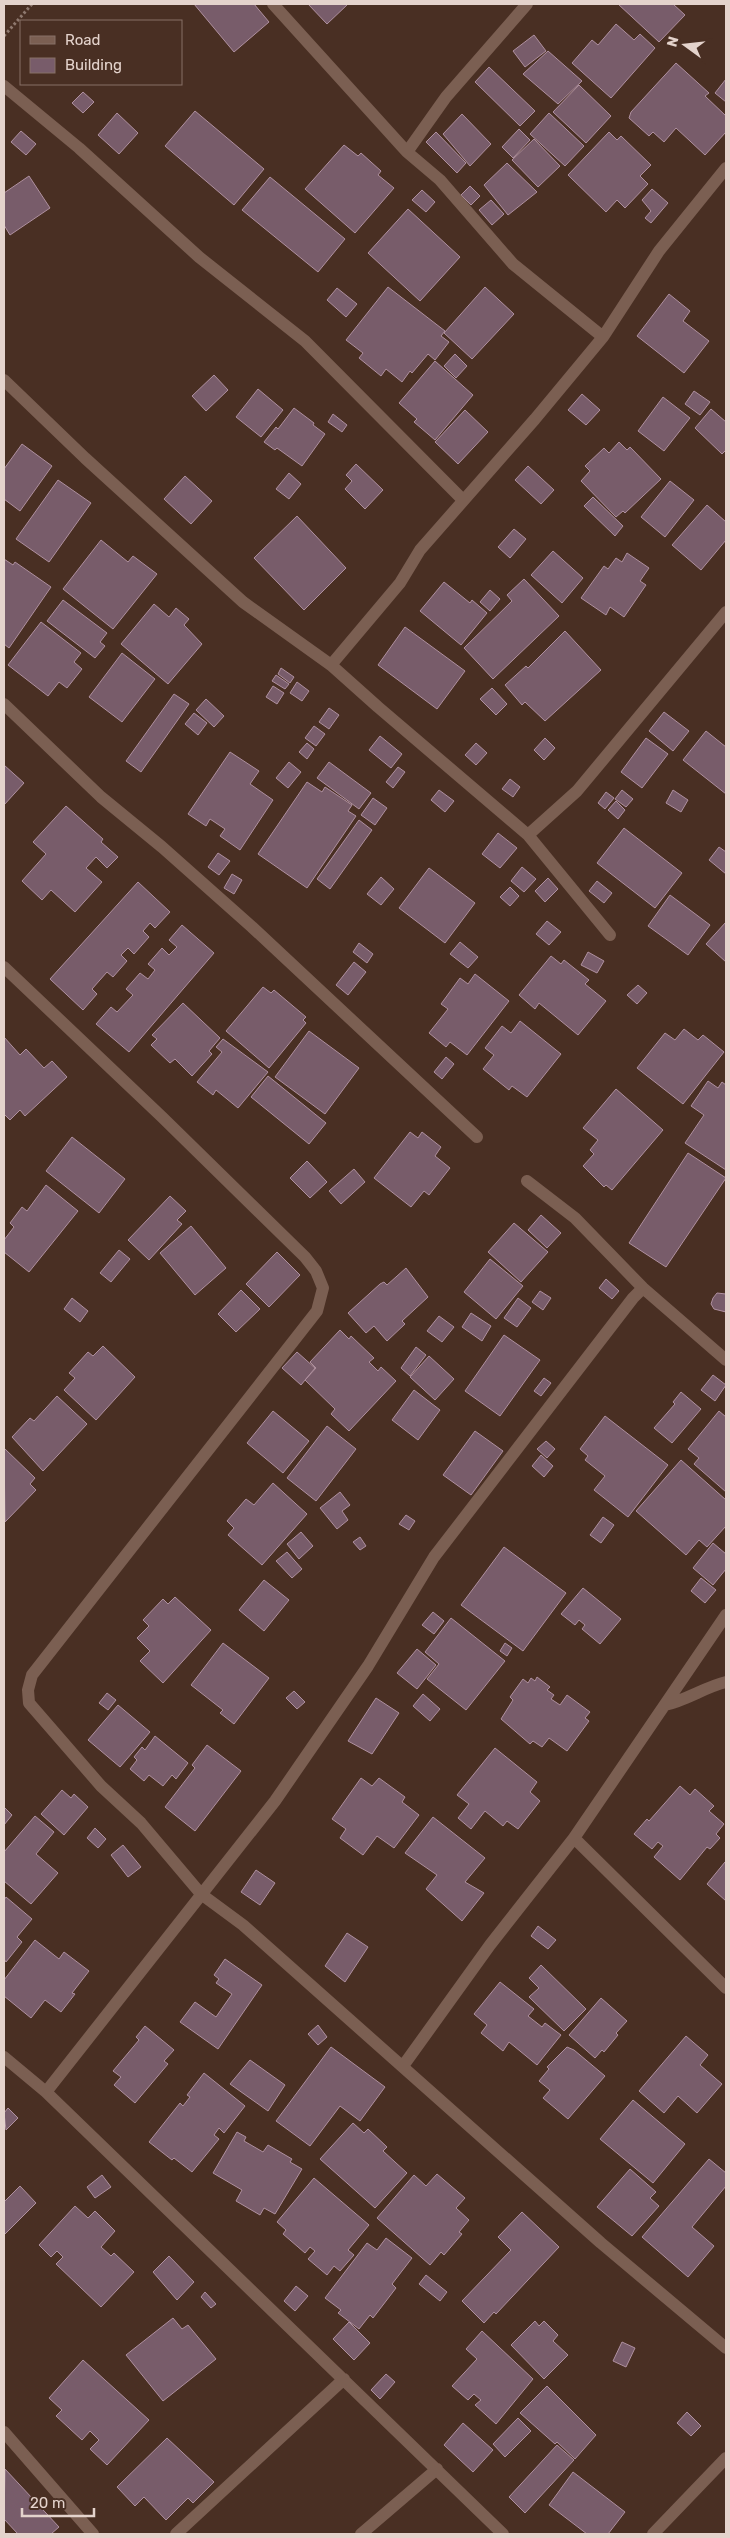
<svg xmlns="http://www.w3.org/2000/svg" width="730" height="2538" viewBox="0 0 730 2538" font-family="Rubik,sans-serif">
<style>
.building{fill:#785c6a;stroke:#af909f}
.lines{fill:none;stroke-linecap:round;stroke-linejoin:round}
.path{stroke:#8e786e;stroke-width:3;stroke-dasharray:2.5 2.5;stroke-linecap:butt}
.minor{stroke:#7b5f52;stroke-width:12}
</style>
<rect width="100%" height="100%" fill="#492f23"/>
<path class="building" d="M194,4h60l15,18 -35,30z
M308,4h40l-21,20z
M618,4h55l12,11 -26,27z
M616,24l18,16 6,-6 15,14 -44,50 -39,-35 20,-23 6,5z
M534,35l12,16 -21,16 -12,-16z
M548,51l34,30 -24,23 -35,-30z
M676,63l33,30 -4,3 21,20v16l-21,23 -29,-27 -12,14 -11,-10 -4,4 -20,-18 2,-6z
M489,67l46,44 -15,15 -45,-44z
M726,79v23l-11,-9z
M579,85l32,31 -25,27 -33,-31z
M83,92l11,10 -11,11 -11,-10z
M195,111l69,58 -30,36 -69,-59z
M117,113l21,20 -19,21 -21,-19z
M549,113l35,33 -19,20 -35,-32z
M462,114l29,30 -21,22 -27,-32z
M519,129l11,11 -17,18 -11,-11z
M21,131l15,13 -10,11 -15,-13z
M436,132l30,31 -9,10 -31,-31z
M609,132l8,8 4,-4 30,29 -11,11 8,8 -23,24 -8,-8 -11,12 -38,-37z
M534,139l26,27 -22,21 -26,-27z
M344,145l14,11 3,-3 20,18 -3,4 16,13 -39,45 -50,-44z
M507,163l30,29 -29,23 -24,-30z
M29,176l21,32 -40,27 -6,-10v-32z
M270,177l75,62 -27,33 -76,-62z
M470,186l10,10 -9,9 -10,-10z
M652,189l16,14 -17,20 -6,-5 6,-7 -9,-11z
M422,190l13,12 -9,10 -14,-12z
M491,200l13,14 -12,11 -13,-15z
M408,209l52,48 -40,44 -52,-48z
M388,287l57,44 -4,5 8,6 -14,18 -7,-6 -16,19 -2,-2 -8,11 -16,-13 -5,7 -22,-18 4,-5 -17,-13z
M485,287l29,27 -42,45 -28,-26z
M337,288l20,16 -11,13 -19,-17z
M669,294l21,17 -7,10 26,20 -25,32 -47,-37z
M455,354l12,12 -11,12 -12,-12z
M435,361l38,34 -38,45 -21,-18 3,-3 -18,-16z
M214,375l14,15 -22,21 -14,-15z
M258,389l25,21 -22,27 -25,-20z
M694,391l16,11 -10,13 -15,-11z
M582,394l18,16 -14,15 -18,-15z
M663,397l27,21 -26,33 -26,-20z
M294,408l20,15 -1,2 12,9 -23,32 -25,-18 -2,2 -11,-8 12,-15 2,2z
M711,409l15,13v28l-4,4 -27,-26z
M465,410l23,22 -30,32 -23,-22z
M333,414l14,11 -5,7 -14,-10z
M619,442l8,8 3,-3 31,32 -36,34 -2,-2 -7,6 -35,-36 9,-10 -5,-5 19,-18 5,5z
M22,444l30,22 -32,45 -16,-12v-30z
M356,464l27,26 -18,19 -20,-20 7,-8 -6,-6z
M528,466l26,24 -13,14 -26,-24z
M289,473l12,11 -12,15 -13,-10z
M185,476l27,25 -21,23 -27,-25z
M58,480l33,23 -42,59 -33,-23z
M670,481l24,19 -29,37 -24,-20z
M593,497l30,29 -8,10 -31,-30z
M707,505l19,17v18l-25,30 -29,-25z
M297,516l49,52 -42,42 -50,-52z
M514,529l12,10 -16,19 -12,-11z
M101,540l27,22 5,-6 24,18 -44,55 -50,-40z
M553,551l30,27 -21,25 -31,-28z
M627,553l22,15 -9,13 6,4 -22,32 -14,-10 -4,8 -25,-17 23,-32 4,3 8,-11 6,4z
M4,559l9,6 2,-3 36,25 -42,61 -5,-4z
M524,579l35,37 -66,63 -29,-31 48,-47 -5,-6z
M444,582l26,21 2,-3 15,13 -26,32 -41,-34z
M490,590l10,9 -10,12 -10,-9z
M63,600l44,33 -7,9 5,4 -10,12 -48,-37z
M154,604l15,13 7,-9 13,11 -5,6 18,19 -34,40 -47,-40z
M41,622l40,31 -7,9 8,7 -15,19 -8,-6 -11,14 -40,-31z
M405,627l60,44 -28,38 -59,-44z
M565,631l36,39 -56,51 -20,-19 -3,3 -17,-20 21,-19 2,2z
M122,653l33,26 -33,43 -33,-25z
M281,668l13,9 -4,6 -12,-9z
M276,675l13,9 -4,5 -13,-8z
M297,682l12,9 -7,10 -12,-8z
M273,686l11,7 -7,11 -11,-7z
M492,688l15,16 -11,11 -16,-16z
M174,694l15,10 -48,68 -15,-11z
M206,699l18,17 -10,11 -18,-17z
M329,708l10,7 -10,14 -10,-7z
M664,712l25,19 -16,20 -24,-20z
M194,713l13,10 -9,12 -13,-11z
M314,726l11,8 -9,12 -11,-8z
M706,731l20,16v47l-43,-34z
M380,736l22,18 -11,14 -22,-18z
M545,738l10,10 -11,12 -10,-10z
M646,738l22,16 -26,34 -21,-16z
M307,743l7,6 -7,10 -8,-7z
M476,743l11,10 -11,12 -11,-10z
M230,752l29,19 -9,13 23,16 -33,50 -20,-14 5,-7 -15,-10 -4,7 -18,-12z
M289,762l12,10 -13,16 -12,-10z
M329,762l42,31 -12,16 -42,-31z
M4,765l20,18 -20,22z
M398,767l7,5 -12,16 -7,-6z
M510,779l10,8 -7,10 -11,-8z
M307,782l15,10 3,-5 27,18 -4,6 8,5 -49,72 -49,-34z
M439,790l15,11 -9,11 -14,-12z
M622,790l11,9 -7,8 -11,-8z
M673,790l15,10 -7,12 -15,-9z
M606,792l8,6 -9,11 -7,-6z
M373,798l14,10 -12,17 -14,-10z
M616,801l9,9 -7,9 -10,-9z
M66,806l37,33 -2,3 17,15 -11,11 -11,-11 -10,11 16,14 -27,30 -24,-22 -9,10 -20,-19 24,-27 -13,-12z
M359,820l13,10 -42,59 -13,-10z
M624,828l58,45 -27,35 -58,-45z
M498,833l19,15 -17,20 -18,-14z
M719,847l7,5v22l-17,-14z
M218,853l12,8 -11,14 -11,-8z
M522,867l14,12 -12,13 -13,-11z
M429,868l46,35 -30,40 -46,-35z
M232,874l10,6 -8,14 -10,-6z
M381,877l13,12 -13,16 -14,-11z
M548,878l10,11 -13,13 -10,-11z
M597,881l15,12 -8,10 -15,-12z
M138,882l32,30 -15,16 -5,-5 -7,8 6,6 -15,17 -6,-6 -7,7 6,6 -14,16 -6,-5 -15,17 5,5 -14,16 -33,-31z
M510,887l9,9 -9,10 -10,-9z
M670,895l40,30 -22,30 -40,-29z
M547,921l14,11 -12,13 -13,-11z
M726,922v40l-20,-18z
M182,925l32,28 -85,99 -33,-28 15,-17 6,5 16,-17 -7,-6 14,-16 8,6 7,-9 -7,-6 14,-16 7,7 8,-8 -8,-7z
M460,942l18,15 -10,11 -18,-14z
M359,943l14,11 -6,9 -14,-11z
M588,952l16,9 -7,12 -16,-8z
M551,956l10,8 3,-4 25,20 -4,4 21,17 -28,34 -39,-32 -4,6 -16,-14z
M354,962l12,10 -18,23 -12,-10z
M475,974l34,27 -42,54 -17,-13 -4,5 -17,-14 19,-24 -7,-5 19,-26 8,6z
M638,985l9,8 -10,11 -10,-9z
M263,987l8,6 3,-3 32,27 -3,3 3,3 -37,45 -43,-37z
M183,1003l37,35 -11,13 3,3 -20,22 -17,-17 -5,4 -19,-18 6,-6 -5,-4z
M520,1021l41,33 -34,43 -15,-11 -3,4 -26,-21 11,-14 -9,-7 17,-22 9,7z
M684,1029l14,11 5,-5 21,17 -41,52 -46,-36 28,-35 10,7z
M309,1031l50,37 -34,46 -50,-37z
M4,1037l16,18 6,-6 18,19 8,-7 15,16 -42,39 -5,-6 -10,10 -6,-6z
M223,1039l45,33 -30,36 -22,-18 -3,5 -16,-13 25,-30 -6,-5z
M446,1057l8,7 -12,15 -8,-7z
M268,1076l58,47 -17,21 -58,-47z
M708,1081l10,7 4,-6 4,3v85l-41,-27 19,-28 -13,-9z
M616,1089l47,41 -51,60 -6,-5 -2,2 -21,-21 11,-12 -4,-4 8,-10 -15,-12z
M410,1132l8,6 4,-6 19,15 -6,9 15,12 -21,27 -5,-4 -13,16 -37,-29z
M72,1137l53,42 -26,34 -53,-42z
M688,1153l38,25 -60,89 -37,-24z
M307,1161l20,21 -17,16 -20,-20z
M354,1169l11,13 -24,22 -12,-13z
M46,1185l32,26 -49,61 -25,-20v-12l10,-13 -4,-4 12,-16 5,4z
M170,1196l16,15 -9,9 5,4 -33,36 -21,-20z
M541,1215l20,18 -14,15 -19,-18z
M514,1223l34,29 -27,30 -33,-30z
M191,1226l35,42 -31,27 -35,-42z
M119,1250l11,9 -19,23 -11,-9z
M277,1252l23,23 -31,32 -23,-23z
M490,1259l33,27 -27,33 -32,-27z
M406,1268l22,29 -26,24 3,3 -18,17 -13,-15 -8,7 -18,-20 32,-29 4,-2 3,3z
M606,1279l13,12 -7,8 -13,-11z
M241,1290l19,19 -24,23 -18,-18z
M540,1291l11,7 -8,12 -11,-8z
M717,1293l9,1v18l-12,-3 -3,-5 2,-6z
M72,1298l16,13 -8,11 -16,-13z
M518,1298l13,10 -14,19 -13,-9z
M471,1313l20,13 -9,15 -20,-14z
M439,1316l15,11 -12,15 -15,-11z
M340,1330l9,9 2,-3 23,22 -5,4 9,9 3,-4 15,14 -47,50 -18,-17 4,-5 -30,-29 11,-12 -6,-6z
M504,1335l36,25 -40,56 -35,-25z
M103,1346l32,31 -39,43 -32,-30 11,-12 -6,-5 19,-21 5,4z
M416,1347l10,8 -16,21 -9,-8z
M297,1352l18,16 -14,17 -19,-17z
M429,1356l25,23 -19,21 -25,-23z
M713,1375l13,10 -11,16 -14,-11z
M544,1378l7,5 -10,13 -7,-5z
M414,1390l26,20 -22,30 -26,-20z
M681,1392l20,17 -29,34 -18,-15 21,-24 -2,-2z
M57,1396l30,28 -44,47 -31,-34 18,-19 4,3z
M273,1411l36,30 -26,32 -36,-30z
M719,1411l7,6v75l-32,-28 5,-6 -11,-9z
M605,1416l63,49 -40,52 -34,-27 11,-14 -20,-16 3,-4 -8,-7z
M327,1426l29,23 -40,52 -29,-23z
M475,1431l28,20 -32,44 -28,-20z
M546,1441l9,8 -8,9 -10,-9z
M4,1448l31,30 -5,6 6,6 -31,32z
M541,1455l12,11 -9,11 -12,-11z
M681,1460l45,40v26l-19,21 -8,-7 -13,15 -50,-44z
M273,1483l34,31 -45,51 -34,-30 6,-7 -7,-7 19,-22 8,6z
M340,1492l10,13 -8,6 6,9 -11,9 -17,-21z
M406,1515l9,6 -6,9 -10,-6z
M603,1517l11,8 -13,18 -11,-8z
M301,1532l12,14 -14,13 -12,-15z
M360,1537l6,9 -6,4 -7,-8z
M713,1543l13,11v15l-13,16 -20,-17z
M504,1547l62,46 -43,58 -62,-46z
M287,1552l15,17 -10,9 -16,-17z
M701,1578l15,12 -11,13 -14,-12z
M264,1580l25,20 -25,31 -25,-21z
M583,1588l38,31 -21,25 -18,-15 3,-4 -6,-5 -4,5 -14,-11z
M175,1597l36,33 -48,53 -23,-22 10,-10 -13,-13 12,-12 -6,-6 20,-21 5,5z
M433,1612l11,9 -10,13 -12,-9z
M451,1618l54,43 -39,49 -39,-31 12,-15 -14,-12z
M223,1643l46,35 -35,46 -14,-11 3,-3 -32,-25z
M505,1643l7,5 -5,8 -7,-5z
M417,1649l19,16 -19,24 -20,-16z
M537,1677l13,10 -3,3 7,5 -3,4 9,6 7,-10 23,17 -5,6 4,3 -22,30 -18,-13 -7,9 -9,-6 -3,3 -29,-25 12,-19 -3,-3 13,-18 5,4 3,-5 4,3z
M294,1691l11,11 -8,7 -11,-11z
M107,1693l9,7 -8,10 -9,-7z
M423,1694l17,15 -10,12 -17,-15z
M376,1698l23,15 -27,41 -24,-13z
M118,1705l32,27 -30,35 -32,-27z
M155,1736l33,27 -12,16 -4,-4 -9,11 -14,-11 -5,6 -14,-12 7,-9 -3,-3 8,-10 3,3z
M207,1745l34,26 -46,60 -30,-24 30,-39 -3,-3z
M495,1748l42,34 -7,10 10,9 -22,28 -11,-8 -4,5 -18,-15 -14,18 -13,-11 11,-14 -12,-9z
M361,1778l11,8 7,-8 26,19 -3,5 17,13 -25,33 -17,-12 -14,19 -23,-17 6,-9 -14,-10z
M680,1786l10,9 5,-6 19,17 -5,5 15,13 -8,10 4,4 -10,11 -3,-2 -27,33 -26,-23 9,-11 -5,-4 -6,7 -18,-15 13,-15 2,2z
M62,1790l9,8 3,-4 14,13 -24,28 -23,-21z
M4,1807l8,8 -8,10z
M35,1816l19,16 -18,22 22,19 -27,31 -27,-23v-29z
M433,1817l52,41 -20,24 19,11 -22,28 -36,-32 11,-14 -32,-22z
M95,1828l11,11 -8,9 -11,-10z
M123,1845l18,22 -13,10 -17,-22z
M725,1862l1,1v38l-19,-17z
M256,1870l19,13 -15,22 -19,-13z
M6,1897l26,22 -15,18 5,5 -16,20 -2,-3v-59z
M538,1926l18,14 -8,9 -17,-13z
M347,1933l21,14 -23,35 -20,-16z
M35,1940l24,19 5,-7 25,19 -17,22 3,1 -14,18 -16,-12 -14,18 -27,-22v-16z
M225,1959l37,26 -44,64 -38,-27 15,-20 21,15 16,-23 -16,-11 3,-4 -5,-4z
M541,1965l45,44 -22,22 -35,-34 10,-9 -10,-10z
M500,1982l34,27 -6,7 14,11 3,-4 16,12 -24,30 -28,-23 -6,9 -22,-18 6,-8 -13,-11z
M601,1998l26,23 -11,12 2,2 -14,17 -2,-2 -7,8 -26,-23z
M318,2025l9,12 -9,8 -10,-11z
M145,2026l29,24 -10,11 4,3 -33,39 -21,-18 7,-8 -8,-6 26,-31 -3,-3z
M686,2036l22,19 -8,10 22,19 -25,29 -19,-17 -14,17 -25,-22z
M331,2047l54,40 -25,34 -20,-15 -30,40 -34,-25z
M567,2047l7,3 31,26 -37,43 -25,-21 7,-8 -11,-9 10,-12 -2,-2z
M250,2060l35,25 -17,26 -38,-27z
M204,2073l41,33 -21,27 -5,-5 -5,7 5,4 -27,33 -18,-14 -2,2 -23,-18 31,-39 3,3 7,-9 -3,-2z
M633,2100l52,44 -32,39 -53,-44z
M8,2108l10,10 -12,12 -2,-17z
M353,2123l11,10 4,-4 19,18 -4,4 24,22 -32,35 -55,-49z
M237,2132l9,5 -2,4 19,11 5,-7 24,14 -2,3 12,7 -27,45 -11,-6 -4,7 -24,-14 6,-11 -29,-17z
M709,2159l17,14v13l-34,41 22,19 -26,31 -46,-40z
M630,2169l26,23 -6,6 9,8 -27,30 -35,-29z
M437,2174l28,24 -9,10 13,12 -10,12 3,2 -18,21 -3,-3 -11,13 -53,-47 37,-43 12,11z
M102,2175l9,12 -16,11 -8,-11z
M314,2178l55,47 -21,25 6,5 -14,16 -6,-5 -7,9 -19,-16 7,-8 -5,-4 -5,6 -22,-19 3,-4 -9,-8z
M20,2186l16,17 -32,32v-33z
M75,2206l13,12 7,-7 20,20 -14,16 10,9 3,-3 20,19 -33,35 -45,-43 7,-7 -6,-6 -6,6 -12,-12z
M522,2212l37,35 -63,67 -2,-2 -10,11 -22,-22 49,-51 -13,-13z
M386,2238l26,20 -20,26 4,4 -23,30 -3,-3 -11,14 -21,-16 3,-3 -16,-12 42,-55 10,7z
M169,2256l25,26 -17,18 -24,-28z
M426,2275l21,17 -7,9 -21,-17z
M296,2286l12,10 -13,15 -11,-10z
M205,2292l11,12 -5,4 -10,-11z
M173,2318l9,11 6,-4 28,34 -53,42 -37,-46z
M535,2321l4,5 5,-5 14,14 -5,6 15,14 -24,24 -33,-34z
M349,2322l21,21 -16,17 -21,-21z
M482,2331l51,48 -37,45 -21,-19 6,-5 -7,-6 -6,6 -16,-14 25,-27 -11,-10z
M622,2342l13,6 -9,19 -13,-6z
M83,2360l66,60 -42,45 -17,-16 9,-9 -9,-9 -8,9 -26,-24 6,-6 -13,-12z
M386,2374l9,8 -15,17 -9,-9z
M547,2386l49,49 -21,24 -18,-17 -2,2 -35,-31z
M687,2412l14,14 -10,10 -14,-13z
M518,2418l13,13 -26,26 -12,-13z
M463,2423l30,27 -20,22 -29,-27z
M167,2438l47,44 -21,21 -5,-5 -22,22 -22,-23 -9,9 -18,-19z
M557,2445l17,15 -49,53 -16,-16z
M5,2469l54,58 -8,7h-33l-14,-15z
M573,2472l52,40 -17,22h-21l-38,-29z"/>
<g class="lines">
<path class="path" d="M4,36l28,-32"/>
<path class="minor" d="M273,4l134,148
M527,4l-81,93 -39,55 33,28 73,84 90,73
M4,86l75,62 120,109 106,84 158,159
M4,380l81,78 158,144 88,63 47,42 150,128 49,-44 149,-179
M331,665l69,-82 20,-33 115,-131 68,-82 56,-86 67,-83
M4,704l97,93 61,50 90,80 225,210
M528,835l82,100
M4,967l158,150 143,140 11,14 7,17 -6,23 -285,364 -4,15 1,13 72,83 40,37 60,71 42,31 358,318 125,105
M527,1181l48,37 68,70 83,72
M665,1705c22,-5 40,-18 61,-23
M574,1838l152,-223
M4,2057l42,35 457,442
M403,2066l87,-121 84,-107 152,150
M46,2092l229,-291 93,-135 66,-109 199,-259 10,-10
M4,2432l89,102
M176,2534l168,-155
M361,2534l76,-65
M653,2534l73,-76"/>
</g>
<rect width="730" height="2538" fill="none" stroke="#e4d3cc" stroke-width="10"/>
<rect x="20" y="20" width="162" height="65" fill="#492f23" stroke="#877167"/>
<rect x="30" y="36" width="25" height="8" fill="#7b5f52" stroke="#877167"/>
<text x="65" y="45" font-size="15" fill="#e4d3cc">Road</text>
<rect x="30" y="58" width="25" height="15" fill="#785c6a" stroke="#877167"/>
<text x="65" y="70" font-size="15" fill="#e4d3cc">Building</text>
<g transform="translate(685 45) rotate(285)" stroke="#492f23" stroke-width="4" paint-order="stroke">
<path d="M0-4L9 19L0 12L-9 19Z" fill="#e4d3cc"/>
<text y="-8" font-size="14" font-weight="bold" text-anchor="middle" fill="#e4d3cc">N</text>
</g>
<path d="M22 2508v8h72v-8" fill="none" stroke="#e4d3cc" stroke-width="2.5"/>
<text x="30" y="2508" font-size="15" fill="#e4d3cc" stroke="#492f23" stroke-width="4" paint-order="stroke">20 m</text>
</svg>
